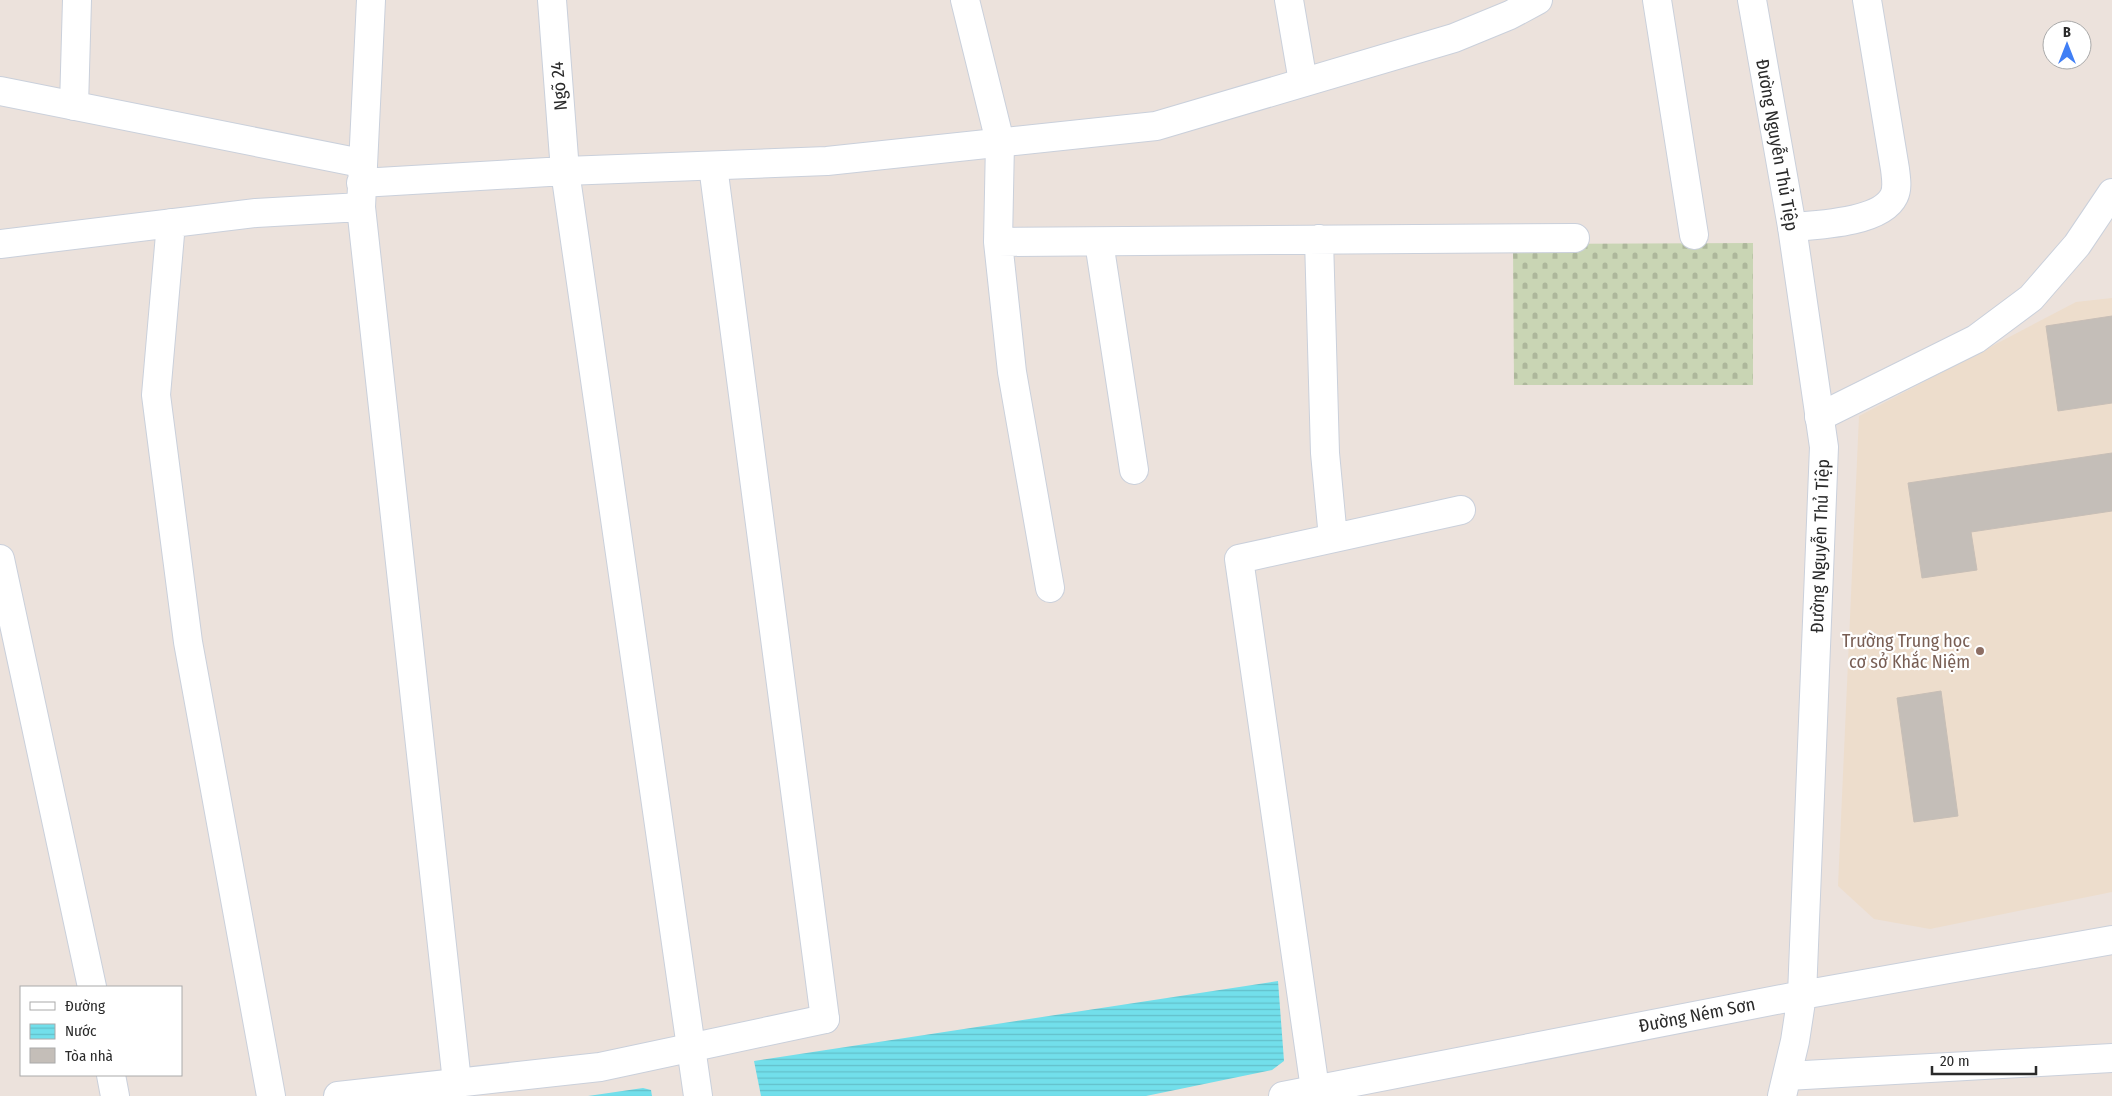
<svg xmlns="http://www.w3.org/2000/svg" width="2112" height="1096" viewBox="0 0 2112 1096" font-family="'Fira Sans Condensed',sans-serif">
<style>
.education{fill:#edddcc}
.cemetery{fill:url(#cemetery-stones)}
.water{fill:url(#water-rules)}
.building{fill:#c4beb8;stroke:#c7beb6}
.lines{fill:none;stroke-linecap:round;stroke-linejoin:round}
.street-casing{stroke:#cad0db;stroke-width:30}
.secondary-casing{stroke:#cad0db;stroke-width:30}
.street{stroke:#fff;stroke-width:28}
.secondary{stroke:#fff;stroke-width:28}
.education-dot{fill:#8d6e63;stroke:#fff;stroke-width:2}
.labels{text-anchor:middle;dominant-baseline:central;stroke-width:4.5;stroke-linejoin:round;paint-order:stroke}
.street-label{font-size:18px;fill:#2a2a2a;stroke:#fff}
.education-label{font-size:18px;fill:#785e54;stroke:#fff;text-anchor:end}
</style>
<defs>
<pattern id="cemetery-stones" width="16" height="16" patternUnits="userSpaceOnUse" patternTransform="scale(1.25)"><rect width="16" height="16" fill="#c9d5b4"/><path d="M2 7V4a2 2 0 0 1 4 0v3zM10 15v-3a2 2 0 0 1 4 0v3z" fill="#adb79b"/></pattern>
<pattern id="water-rules" width="6" height="5" patternUnits="userSpaceOnUse" patternTransform="scale(1.25)"><rect width="6" height="5" fill="#72dfeb"/><path d="M0 2.5h6" fill="none" stroke="#63c0ca"/></pattern>
</defs>
<rect width="100%" height="100%" fill="#ece2dc"/>
<path class="education" d="M2112,298v594l-182,37 -56,-10 -36,-33 21,-470 217,-114z"/>
<path class="cemetery" d="M1753,243v142h-239l-1,-141z"/>
<path class="water" d="M1278,981l6,80 -12,9 -126,26h-385l-7,-35z
M643,1088l8,2 1,6h-64z"/>
<path class="building" d="M2112,316v87l-54,8 -12,-85z
M2112,453v58l-141,21 6,38 -55,8 -14,-95z
M1941,691l17,125 -44,6 -17,-124z"/>
<g class="lines">
<g class="street-casing">
<path id="street" d="M371,0l-10,207 96,875
M552,0l13,171 133,925
M965,0l35,142 -2,100 577,-4
M1289,0l14,82
M1657,0l37,235
M74,106l3,-106
M713,166l112,853
M361,183l204,-12
M171,223l-15,172 32,247 83,454
M1792,227c25,-2 89,-4 102,-31 4,-8 2,-18 1,-27l-28,-169
M1319,239l6,214 8,85
M998,242l14,130 38,216
M1099,242l35,228
M0,244l256,-31 105,-6
M1819,417l157,-78 55,-41 46,-53 35,-52
M0,559l92,428
M111,1075l4,21
M1315,1089l-76,-530 222,-49"/>
</g>
<g class="secondary-casing">
<path id="secondary" d="M1752,0l40,227 32,220 -22,548 -7,46 -13,55
M0,91l361,72
M565,171l262,-10 329,-35 298,-88 56,-23 28,-15
M1787,1076l325,-18
M338,1096l262,-29 225,-48
M1283,1096l519,-101 310,-55"/>
</g>
<use href="#street" class="street"/>
<use href="#secondary" class="secondary"/>
</g>
<circle class="education-dot" cx="1980" cy="651" r="5"/>
<g class="labels">
<g class="street-label">
<text transform="translate(559 86) rotate(-95)">Ngõ 24</text>
<text transform="translate(1777 145) rotate(80)">Đường Nguyễn Thủ Tiệp</text>
<text transform="translate(1820 546) rotate(-88)">Đường Nguyễn Thủ Tiệp</text>
<text transform="translate(1697 1015) rotate(-11)">Đường Ném Sơn</text>
</g>
<g class="education-label">
<text x="1970" y="641">Trường Trung học<tspan x="1970" dy="21">cơ sở Khắc Niệm</tspan></text>
</g>
</g>
<rect x="20" y="986" width="162" height="90" fill="#ffffff" stroke="#aaaaaa"/>
<rect x="30" y="1002" width="25" height="8" fill="#ffffff" stroke="#aaaaaa"/>
<text x="65" y="1011" font-size="15" fill="#2a2a2a">Đường</text>
<rect x="30" y="1024" width="25" height="15" fill="url(#water-rules)" stroke="#aaaaaa"/>
<text x="65" y="1036" font-size="15" fill="#2a2a2a">Nước</text>
<rect x="30" y="1048" width="25" height="15" fill="#c4beb8" stroke="#aaaaaa"/>
<text x="65" y="1061" font-size="15" fill="#2a2a2a">Tòa nhà</text>
<g transform="translate(2067 45)"><circle r="24" fill="#ffffff" stroke="#aaaaaa"/>
<path d="M0-4L9 19L0 12L-9 19Z" fill="#407ff5"/>
<text y="-8" font-size="14" font-weight="bold" text-anchor="middle" fill="#2a2a2a">B</text>
</g>
<path d="M1932 1066v8h104v-8" fill="none" stroke="#2a2a2a" stroke-width="2.5"/>
<text x="1940" y="1066" font-size="15" fill="#2a2a2a" stroke="#ffffff" stroke-width="4" paint-order="stroke">20 m</text>
</svg>
